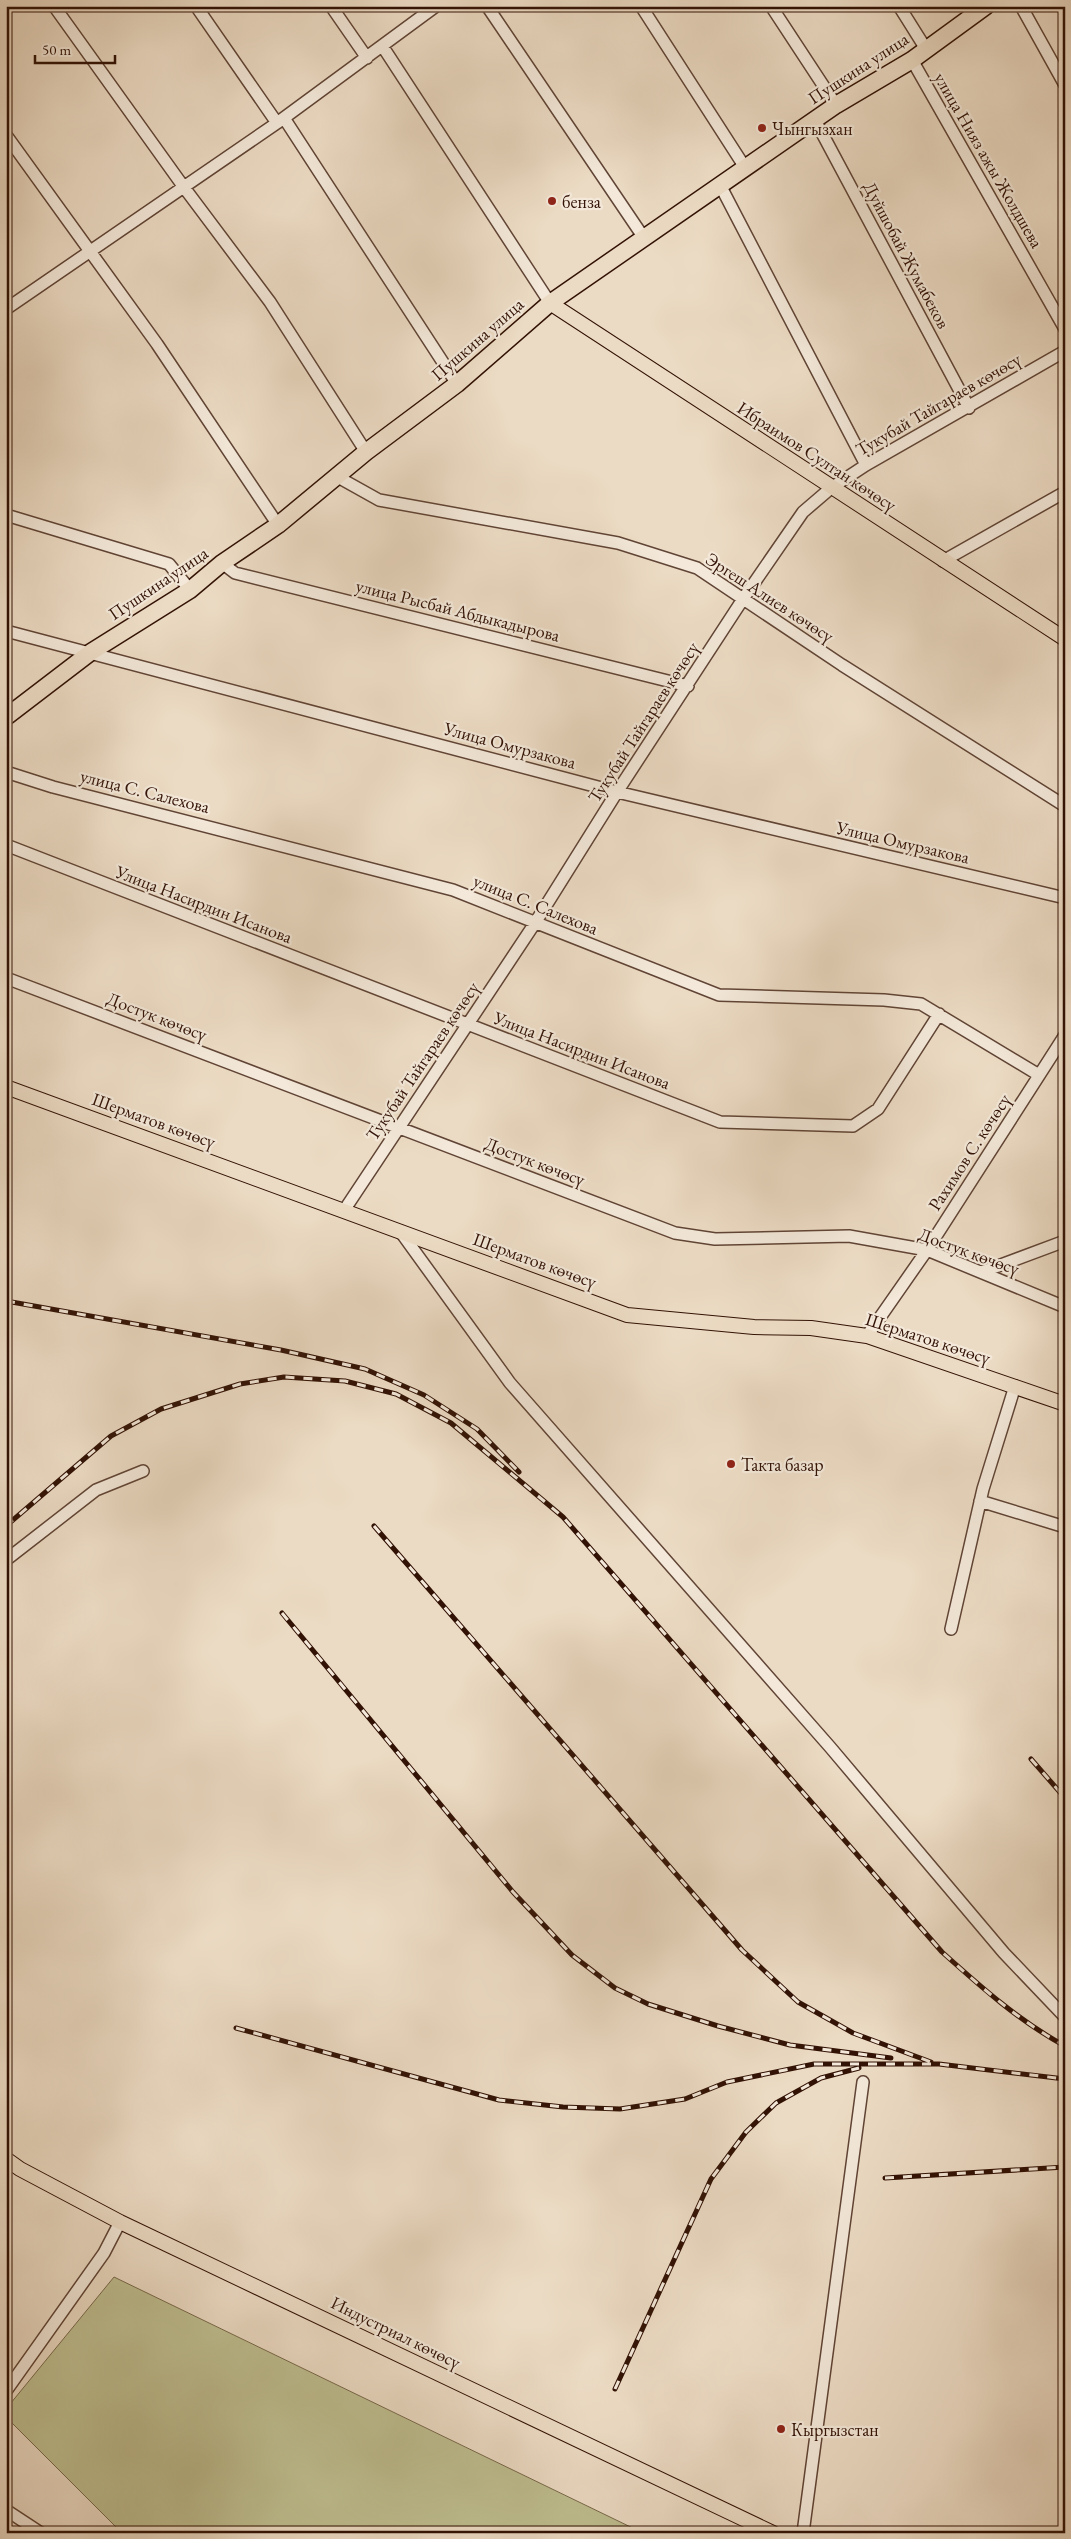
<svg xmlns="http://www.w3.org/2000/svg" width="1071" height="2539" viewBox="0 0 1071 2539" font-family="'EB Garamond',serif">
<style>
.green{fill:#bebe90;stroke:#78684a}
.lines{fill:none;stroke-linecap:round;stroke-linejoin:round}
.minor-casing{stroke:#604435;stroke-width:14}
.major-casing{stroke:#321205;stroke-width:16}
.highway-casing{stroke:#321205;stroke-width:19}
.minor{stroke:#f3e8d9;stroke-width:11}
.major{stroke:#ecdbc4;stroke-width:14}
.highway{stroke:#ecdbc4;stroke-width:16}
.rail-casing{stroke:#321205;stroke-width:5}
.rail{stroke:#f3e8d9;stroke-width:3;stroke-dasharray:9;stroke-linecap:butt}
.poi-dot{fill:#8f2418;stroke:#f3e8d9;stroke-width:2}
.labels{text-anchor:middle;dominant-baseline:central;stroke-width:4.5;stroke-linejoin:round;paint-order:stroke}
.street-label{font-size:18px;fill:#321205;stroke:#f3e8d9}
.poi-label{font-size:18px;fill:#321205;stroke:#f3e8d9;text-anchor:start}
</style>
<rect width="100%" height="100%" fill="#ecdbc4"/>
<filter id="stains"><feTurbulence type="fractalNoise" baseFrequency=".004" numOctaves="4"/><feColorMatrix values="0 0 0 0 .2 0 0 0 0 .09 0 0 0 0 .02 0 0 0 .5 -.17"/></filter>
<radialGradient id="worn" r=".72"><stop offset=".6" stop-color="#630" stop-opacity="0"/><stop offset="1" stop-color="#630" stop-opacity=".3"/></radialGradient>
<path class="green" d="M114,2277l529,256h-521l-116,-116v-8z"/>
<g class="lines">
<g class="minor-casing">
<path id="minor" d="M54,6l129,180 87,116 96,150
M196,6l81,117
M331,6l36,52
M487,6l157,232
M641,6l105,163
M771,6l65,99
M899,6l27,43
M1021,6l44,79
M383,47l167,256
M912,60l153,269
M284,118l173,266
M815,120l154,288
M6,135l151,209 121,181
M720,185l146,280
M6,309l271,-186 159,-117
M336,476l43,24 239,43 79,25 145,97 223,141
M6,515l163,49 21,26
M943,561l122,-69
M222,563l13,10 453,113
M6,631l611,161 448,106
M6,772l47,15 400,103 266,105 165,5 37,4 118,71
M6,845l714,277 133,4 25,-17 61,-95
M6,978l669,255 40,6 134,-3 78,14 138,57
M345,1209l190,-286 82,-131 126,-193 60,-87 28,-24 35,-23 199,-114
M400,1231l110,152 320,364 174,206 61,64
M982,1272l83,-31
M867,1336l60,-86 138,-215
M980,1501l85,26
M6,1560l90,-70 47,-19
M951,1629l32,-140 32,-103
M6,2391l98,-138 16,-31
M6,2510l35,23
M803,2533l60,-451"/>
</g>
<g class="major-casing">
<path id="major" d="M550,303l515,336
M6,1087l621,228 127,12 57,1 56,8 198,68
M6,2159l14,10 100,53 653,311"/>
</g>
<g class="highway-casing">
<path id="highway" d="M6,717l85,-65 99,-62 32,-27 56,-38 88,-73 91,-68 93,-81 286,-198 76,-45 74,-54"/>
</g>
<use href="#minor" class="minor"/>
<use href="#major" class="major"/>
<use href="#highway" class="highway"/>
<g class="rail-casing">
<path id="rail" d="M6,1301l275,49 84,19 59,26 53,34 42,43
M6,1526l105,-90 50,-27 79,-25 44,-7 61,4 51,13 55,29 112,94 379,435c39,35 77,69 123,94
M374,1526l368,424 56,52 55,31 78,29
M282,1613l231,279 59,63 43,33 33,16 70,22 72,19 101,13
M1031,1759l34,39
M236,2028l263,72 64,7 57,2 65,-10 42,-17 87,-18h125l126,15
M885,2178l180,-11
M615,2389l96,-210 35,-47 30,-29 45,-25 38,-10"/>
</g>
<use href="#rail" class="rail"/>
</g>
<g class="poi-dot">
<circle cx="762" cy="128" r="5"/>
<circle cx="552" cy="201" r="5"/>
<circle cx="731" cy="1464" r="5"/>
<circle cx="781" cy="2429" r="5"/>
</g>
<g class="labels">
<g class="street-label">
<text transform="translate(858 68) rotate(-33)">Пушкина улица</text>
<text transform="translate(989 160) rotate(60)">улица Нияз ажы Жолдшева</text>
<text transform="translate(907 255) rotate(62)">Дуйшобай Жумабеков</text>
<text transform="translate(477 339) rotate(-41)">Пушкина улица</text>
<text transform="translate(938 404) rotate(-30)">Тукубай Тайгараев көчөсү</text>
<text transform="translate(817 456) rotate(33)">Ибраимов Султан көчөсү</text>
<text transform="translate(158 583) rotate(-34)">Пушкина улица</text>
<text transform="translate(770 597) rotate(33)">Эргеш Алиев көчөсү</text>
<text transform="translate(458 610) rotate(14)">улица Рысбай Абдыкадырова</text>
<text transform="translate(643 722) rotate(-57)">Тукубай Тайгараев көчөсү</text>
<text transform="translate(510 745) rotate(15)">Улица Омурзакова</text>
<text transform="translate(145 791) rotate(14)">улица С. Салехова</text>
<text transform="translate(903 842) rotate(13)">Улица Омурзакова</text>
<text transform="translate(204 904) rotate(21)">Улица Насирдин Исанова</text>
<text transform="translate(536 904) rotate(22)">улица С. Салехова</text>
<text transform="translate(157 1016) rotate(21)">Достук көчөсү</text>
<text transform="translate(582 1050) rotate(21)">Улица Насирдин Исанова</text>
<text transform="translate(422 1061) rotate(-56)">Тукубай Тайгараев көчөсү</text>
<text transform="translate(154 1120) rotate(20)">Шерматов көчөсү</text>
<text transform="translate(969 1152) rotate(-57)">Рахимов С. көчөсү</text>
<text transform="translate(535 1161) rotate(21)">Достук көчөсү</text>
<text transform="translate(969 1251) rotate(20)">Достук көчөсү</text>
<text transform="translate(535 1260) rotate(20)">Шерматов көчөсү</text>
<text transform="translate(928 1338) rotate(18)">Шерматов көчөсү</text>
<text transform="translate(396 2332) rotate(26)">Индустриал көчөсү</text>
</g>
<g class="poi-label">
<text x="772" y="128">Чынгызхан</text>
<text x="562" y="201">бенза</text>
<text x="741" y="1464">Такта базар</text>
<text x="791" y="2429">Кыргызстан</text>
</g>
</g>
<rect width="1071" height="2539" fill="none" stroke="#ecdbc4" stroke-width="25"/>
<rect x="8" y="8" width="1056" height="2524" fill="none" stroke="#321205" stroke-width="2.5"/>
<rect x="12" y="12" width="1046" height="2514" fill="none" stroke="#321205"/>
<path d="M35 55v8h80v-8" fill="none" stroke="#321205" stroke-width="2.5"/>
<text x="42" y="55" font-size="15" fill="#321205" stroke="#f3e8d9" stroke-width="4" paint-order="stroke">50 m</text>
<rect width="100%" height="100%" filter="url(#stains)"/>
<rect width="100%" height="100%" fill="url(#worn)"/>
</svg>
